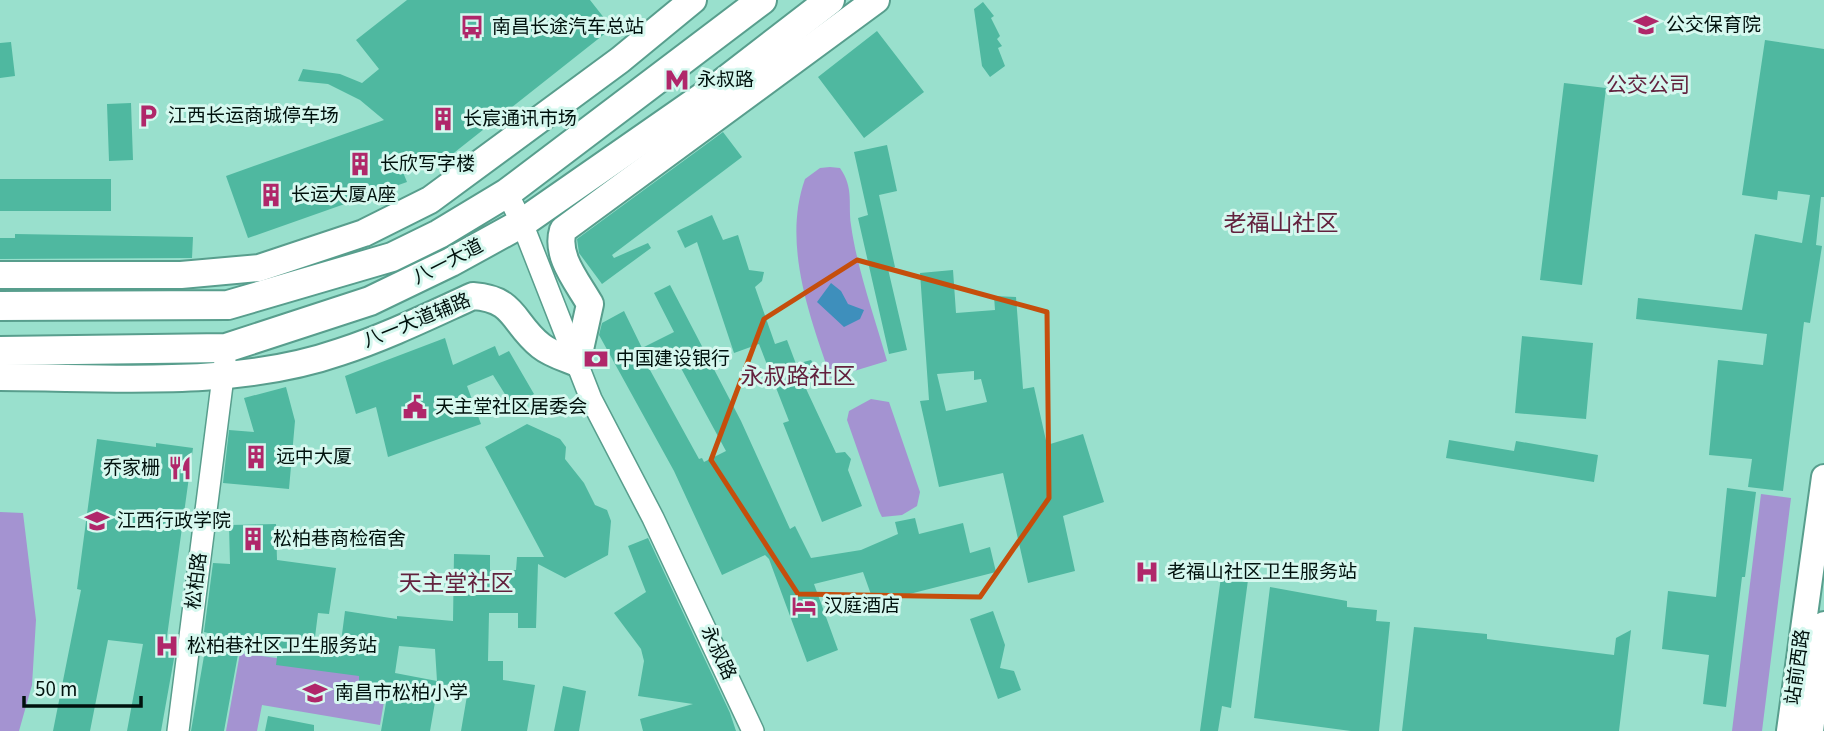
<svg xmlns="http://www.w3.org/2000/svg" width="1824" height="731" viewBox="0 0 1824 731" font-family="'Source Sans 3','Noto Sans SC',sans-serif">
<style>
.green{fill:#a493d1}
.water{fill:#3e8fbc}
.building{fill:#4fb8a0;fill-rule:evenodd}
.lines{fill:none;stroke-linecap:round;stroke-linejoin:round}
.tertiary-casing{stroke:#589e8d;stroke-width:24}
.secondary-casing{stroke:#589e8d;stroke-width:28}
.primary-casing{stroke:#589e8d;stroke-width:30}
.trunk-casing{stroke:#589e8d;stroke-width:32}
.tertiary{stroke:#fff;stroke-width:21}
.secondary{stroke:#fff;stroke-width:24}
.primary{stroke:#fff;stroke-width:26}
.trunk{stroke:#fff;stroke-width:28}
.marked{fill:none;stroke:#c54e0c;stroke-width:5;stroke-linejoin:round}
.labels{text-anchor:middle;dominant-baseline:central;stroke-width:6;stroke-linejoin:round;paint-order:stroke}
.poi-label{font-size:19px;fill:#00110d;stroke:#d6f8ef;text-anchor:start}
.street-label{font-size:19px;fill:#00110d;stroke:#d6f8ef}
.neighbourhood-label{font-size:21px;fill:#63223e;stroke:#d6f8ef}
.quarter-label{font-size:23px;fill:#63223e;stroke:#d6f8ef}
</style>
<rect width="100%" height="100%" fill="#99e0cd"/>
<path class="green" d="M830,167l10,1c14,20 8,35 11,57 6,44 24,93 36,136l-56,17c-21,-61 -49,-134 -26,-199l15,-11z
M871,399l18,3 31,90 -3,14 -15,9 -20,2 -3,-6 -32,-91 2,-9z
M1761,494l30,4 -29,233h-30z
M0,512l23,1 13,107 -4,65 -13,46h-19z
M240,653l149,20 -9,52 -118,-20 -5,26h-31z"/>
<path class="water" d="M831,283l10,8 7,13 16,6 -4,9 -16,8 -27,-25z"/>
<path class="building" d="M407,0h183l22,28 -181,143 -13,-17 -18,11 7,17 -159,56 -22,-62 158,-56 -24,-20 -32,-16 -30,-3 5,-12 37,5 22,9 17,-14 -23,-29z
M983,2l11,14 -3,2 9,18 -3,3 5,7 -4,2 7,18 -15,11 -8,-11 -8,-57z
M877,31l47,61 -60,46 -46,-61z
M1765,40l59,9v148h-3l-5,48 6,1 -12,77 -6,-1 -21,169 -35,-4 4,-28 -43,-4 9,-95 45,5 4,-31 -131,-15 2,-21 104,12 13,-76 47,9 8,-48 -32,-4 -1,9 -35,-5z
M11,42l4,34 -15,2v-35z
M1564,83l42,5 -24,197 -42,-5z
M131,103l2,57 -24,1 -2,-57z
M723,132l19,25 -130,98 2,3 34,-15 3,5 -49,36 -23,-31 -2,-14z
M887,145l10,46 -18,4 16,72 -7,2 19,81 -18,4 -31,-136 10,-3 -14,-63z
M0,179h111v32h-111z
M712,215l11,25 15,-5 11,35 15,2 -2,9 -7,6 20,57 12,-4 9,24 15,-4 4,6 -2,8 -12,4 35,75 9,-1 6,7 -3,11 14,36 -40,16 -39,-99 6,-2 -30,-77 -25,9 -37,-111 -12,6 -8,-17z
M15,234l178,3 -1,21 -192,1v-21h15z
M953,270l3,43 39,-3 -1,-14 22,1 7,92 11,-2 13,58 36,-11 21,68 -41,14 12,55 -47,12 -25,-110 -64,14 -19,-86 9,-1 -9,-127zM974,371v9l7,-1 6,23 -41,9 -9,-37z
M670,285l71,136 49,108 5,-3 16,32 50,-8 37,-16 -3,-12 20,-4 4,16 44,-11 7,30 20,-6 6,25 -122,31 -11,-31 -49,12 24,66 -31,12 -38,-103 -4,-4 -43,20 -48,-104 -75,-136 3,-12 22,-12 18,37 32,-16 -20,-39zM670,348l56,103 -22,11 -2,-4 -3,1 -54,-98z
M1522,336l71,7 -7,76 -71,-6z
M445,338l8,27 42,-19 4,10 10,-5 25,43 -21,13 -20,-32 -26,11 14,38 -93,33 -12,-50 -20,7 -11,-38z
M286,387l9,34 -6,68 -66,-6 6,-53 25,2 -10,-34z
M527,424l33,15 6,8 -1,12 19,24 11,22 12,5 4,11 -3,34 -43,23 -27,-14 -2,64h-18v-15h-29l-1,48h15v19l32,5 -8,46h-66l8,-47 -31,1 -8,46h-49l8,-45 -30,-4v-6l-83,-11 3,-23 -38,-4 -17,93h-33l17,-98 -4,-1 9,-69 17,1 -1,-39 47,-1 1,36 59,8 -7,46 -11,-1 -3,24 26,5 4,-31 52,8v-3l56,5 1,-67 36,1v15h26l1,-13h27l-59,-110zM399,646l36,3 2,32 -42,-8z
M97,439l59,8v-4l37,5 -28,203 10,2 -14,78h-34l16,-87 -35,-4 -18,91h-37l28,-141 -4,-1z
M1449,440l65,11 2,-10 82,14 -4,27 -148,-24z
M1727,488l29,4 -11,85h-3l-16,130 -23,-3 6,-49 -47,-6 6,-58 48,6z
M648,538l82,175 6,18h-93l-3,-12 53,-15 -55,-8 6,-35 -3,-12 -27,-36 32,-21 -18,-46z
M1221,577l27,3 -17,128 -9,-2 -4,25h-18z
M1270,587l77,14v6l30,3 -1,11 14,1 -11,109h-28l-97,-13z
M993,611l12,34 -5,23 14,3 7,19 -23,9 -28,-80z
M1414,627l73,7v5l127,16 2,-17 15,-8 -12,101h-217z
M563,686l23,5 -7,40h-25z
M268,716l46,9v6h-49z"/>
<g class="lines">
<g class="tertiary-casing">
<path id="tertiary" d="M507,193l15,30 69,176 62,119 100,213
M178,731l47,-370"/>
</g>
<g class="secondary-casing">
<path id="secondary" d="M1789,731l35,-254
M1811,731l13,-107"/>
</g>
<g class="primary-casing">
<path id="primary" d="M0,275h181l78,-7 105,-35 66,-33 190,-140 73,-60
M0,377c111,0 233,12 340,-25 46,-15 89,-36 133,-56 43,3 39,27 68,50 10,8 24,12 36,17l13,-59c-13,-23 -35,-48 -27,-74l313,-230"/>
</g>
<g class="trunk-casing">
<path id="trunk" d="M0,306l228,-1 164,-48 47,-23 68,-41 255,-193
M0,351l226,-3 144,-47 81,-39 71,-39 194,-135 114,-88"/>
</g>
<use href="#tertiary" class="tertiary"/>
<use href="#secondary" class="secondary"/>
<use href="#primary" class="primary"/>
<use href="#trunk" class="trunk"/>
</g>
<path class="marked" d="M857,260l190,52 2,186 -69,99 -182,-3 -87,-134 53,-141z"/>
<defs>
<g id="school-bare" transform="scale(1.89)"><path d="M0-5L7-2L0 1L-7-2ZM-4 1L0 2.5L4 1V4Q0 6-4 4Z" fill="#b0276a" stroke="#d6f8ef" stroke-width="2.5" paint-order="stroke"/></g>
<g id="bus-bare" transform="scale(1.89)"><path d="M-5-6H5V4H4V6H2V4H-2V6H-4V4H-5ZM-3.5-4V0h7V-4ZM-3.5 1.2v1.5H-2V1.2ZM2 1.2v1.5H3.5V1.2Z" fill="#b0276a" stroke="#d6f8ef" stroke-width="2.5" paint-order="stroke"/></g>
<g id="metro-bare" transform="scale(1.89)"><path d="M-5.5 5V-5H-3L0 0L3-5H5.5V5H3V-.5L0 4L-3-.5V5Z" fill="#b0276a" stroke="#d6f8ef" stroke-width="2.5" paint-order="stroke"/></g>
<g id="parking-bare" transform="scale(1.89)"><path d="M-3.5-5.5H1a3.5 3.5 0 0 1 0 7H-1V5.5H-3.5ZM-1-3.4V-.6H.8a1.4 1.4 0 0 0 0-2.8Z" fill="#b0276a" stroke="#d6f8ef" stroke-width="2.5" paint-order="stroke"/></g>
<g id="building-bare" transform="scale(1.89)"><path d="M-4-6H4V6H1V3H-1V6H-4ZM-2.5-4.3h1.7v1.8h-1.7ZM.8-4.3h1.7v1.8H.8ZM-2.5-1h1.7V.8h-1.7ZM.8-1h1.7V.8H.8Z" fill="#b0276a" stroke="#d6f8ef" stroke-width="2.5" paint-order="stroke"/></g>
<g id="bank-bare" transform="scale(1.89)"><path d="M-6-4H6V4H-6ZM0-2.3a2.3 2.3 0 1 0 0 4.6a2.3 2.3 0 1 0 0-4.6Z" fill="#b0276a" stroke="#d6f8ef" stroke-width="2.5" paint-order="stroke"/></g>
<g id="civic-bare" transform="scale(1.89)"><path d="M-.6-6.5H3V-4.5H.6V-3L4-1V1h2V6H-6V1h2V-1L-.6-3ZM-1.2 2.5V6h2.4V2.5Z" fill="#b0276a" stroke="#d6f8ef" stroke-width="2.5" paint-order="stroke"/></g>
<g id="restaurant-bare" transform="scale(1.89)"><path d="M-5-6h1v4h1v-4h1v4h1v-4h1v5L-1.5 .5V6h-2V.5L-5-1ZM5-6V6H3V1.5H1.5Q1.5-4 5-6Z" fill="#b0276a" stroke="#d6f8ef" stroke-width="2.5" paint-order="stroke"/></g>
<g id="hospital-bare" transform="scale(1.89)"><path d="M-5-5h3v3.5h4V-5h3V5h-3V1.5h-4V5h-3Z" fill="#b0276a" stroke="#d6f8ef" stroke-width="2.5" paint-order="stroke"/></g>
<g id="hotel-bare" transform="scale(1.89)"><path d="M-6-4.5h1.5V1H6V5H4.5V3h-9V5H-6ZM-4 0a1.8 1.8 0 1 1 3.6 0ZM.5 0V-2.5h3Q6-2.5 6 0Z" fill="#b0276a" stroke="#d6f8ef" stroke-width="2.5" paint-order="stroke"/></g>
</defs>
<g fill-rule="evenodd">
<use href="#school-bare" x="1646" y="25"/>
<use href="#bus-bare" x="472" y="27"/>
<use href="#metro-bare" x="677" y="80"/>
<use href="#parking-bare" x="148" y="116"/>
<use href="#building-bare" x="443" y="119"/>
<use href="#building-bare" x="360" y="164"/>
<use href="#building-bare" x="271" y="195"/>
<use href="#bank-bare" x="596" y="359"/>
<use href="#civic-bare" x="415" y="407"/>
<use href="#building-bare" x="256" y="457"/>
<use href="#restaurant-bare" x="180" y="468"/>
<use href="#school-bare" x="97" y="521"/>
<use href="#building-bare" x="253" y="539"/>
<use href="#hospital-bare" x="1147" y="572"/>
<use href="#hotel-bare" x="804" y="606"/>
<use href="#hospital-bare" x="167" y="646"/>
<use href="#school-bare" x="315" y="693"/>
</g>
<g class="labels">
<g class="poi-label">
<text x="1666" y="25">公交保育院</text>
<text x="492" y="27">南昌长途汽车总站</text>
<text x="697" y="80">永叔路</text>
<text x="168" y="116">江西长运商城停车场</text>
<text x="463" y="119">长宸通讯市场</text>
<text x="380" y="164">长欣写字楼</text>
<text x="291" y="195">长运大厦A座</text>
<text x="616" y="359">中国建设银行</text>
<text x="435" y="407">天主堂社区居委会</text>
<text x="276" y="457">远中大厦</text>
<text x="160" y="468" text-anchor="end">乔家栅</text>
<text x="117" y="521">江西行政学院</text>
<text x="273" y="539">松柏巷商检宿舍</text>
<text x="1167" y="572">老福山社区卫生服务站</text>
<text x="824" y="606">汉庭酒店</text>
<text x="187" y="646">松柏巷社区卫生服务站</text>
<text x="335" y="693">南昌市松柏小学</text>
</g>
<g class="street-label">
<text transform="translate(448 262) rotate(-27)">八一大道</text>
<text transform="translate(417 321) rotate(-22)">八一大道辅路</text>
<text transform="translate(197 581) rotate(-83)">松柏路</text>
<text transform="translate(718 653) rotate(65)">永叔路</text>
<text transform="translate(1798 667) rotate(-82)">站前西路</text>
</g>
<g class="neighbourhood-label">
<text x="1648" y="85">公交公司</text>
</g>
<g class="quarter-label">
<text x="1281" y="223">老福山社区</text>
<text x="798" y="376">永叔路社区</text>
<text x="456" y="583">天主堂社区</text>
</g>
</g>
<path d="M24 696v10h117v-10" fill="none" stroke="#00110d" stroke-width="3.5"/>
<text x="35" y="696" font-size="21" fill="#00110d" stroke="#d6f8ef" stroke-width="5" paint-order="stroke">50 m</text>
</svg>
